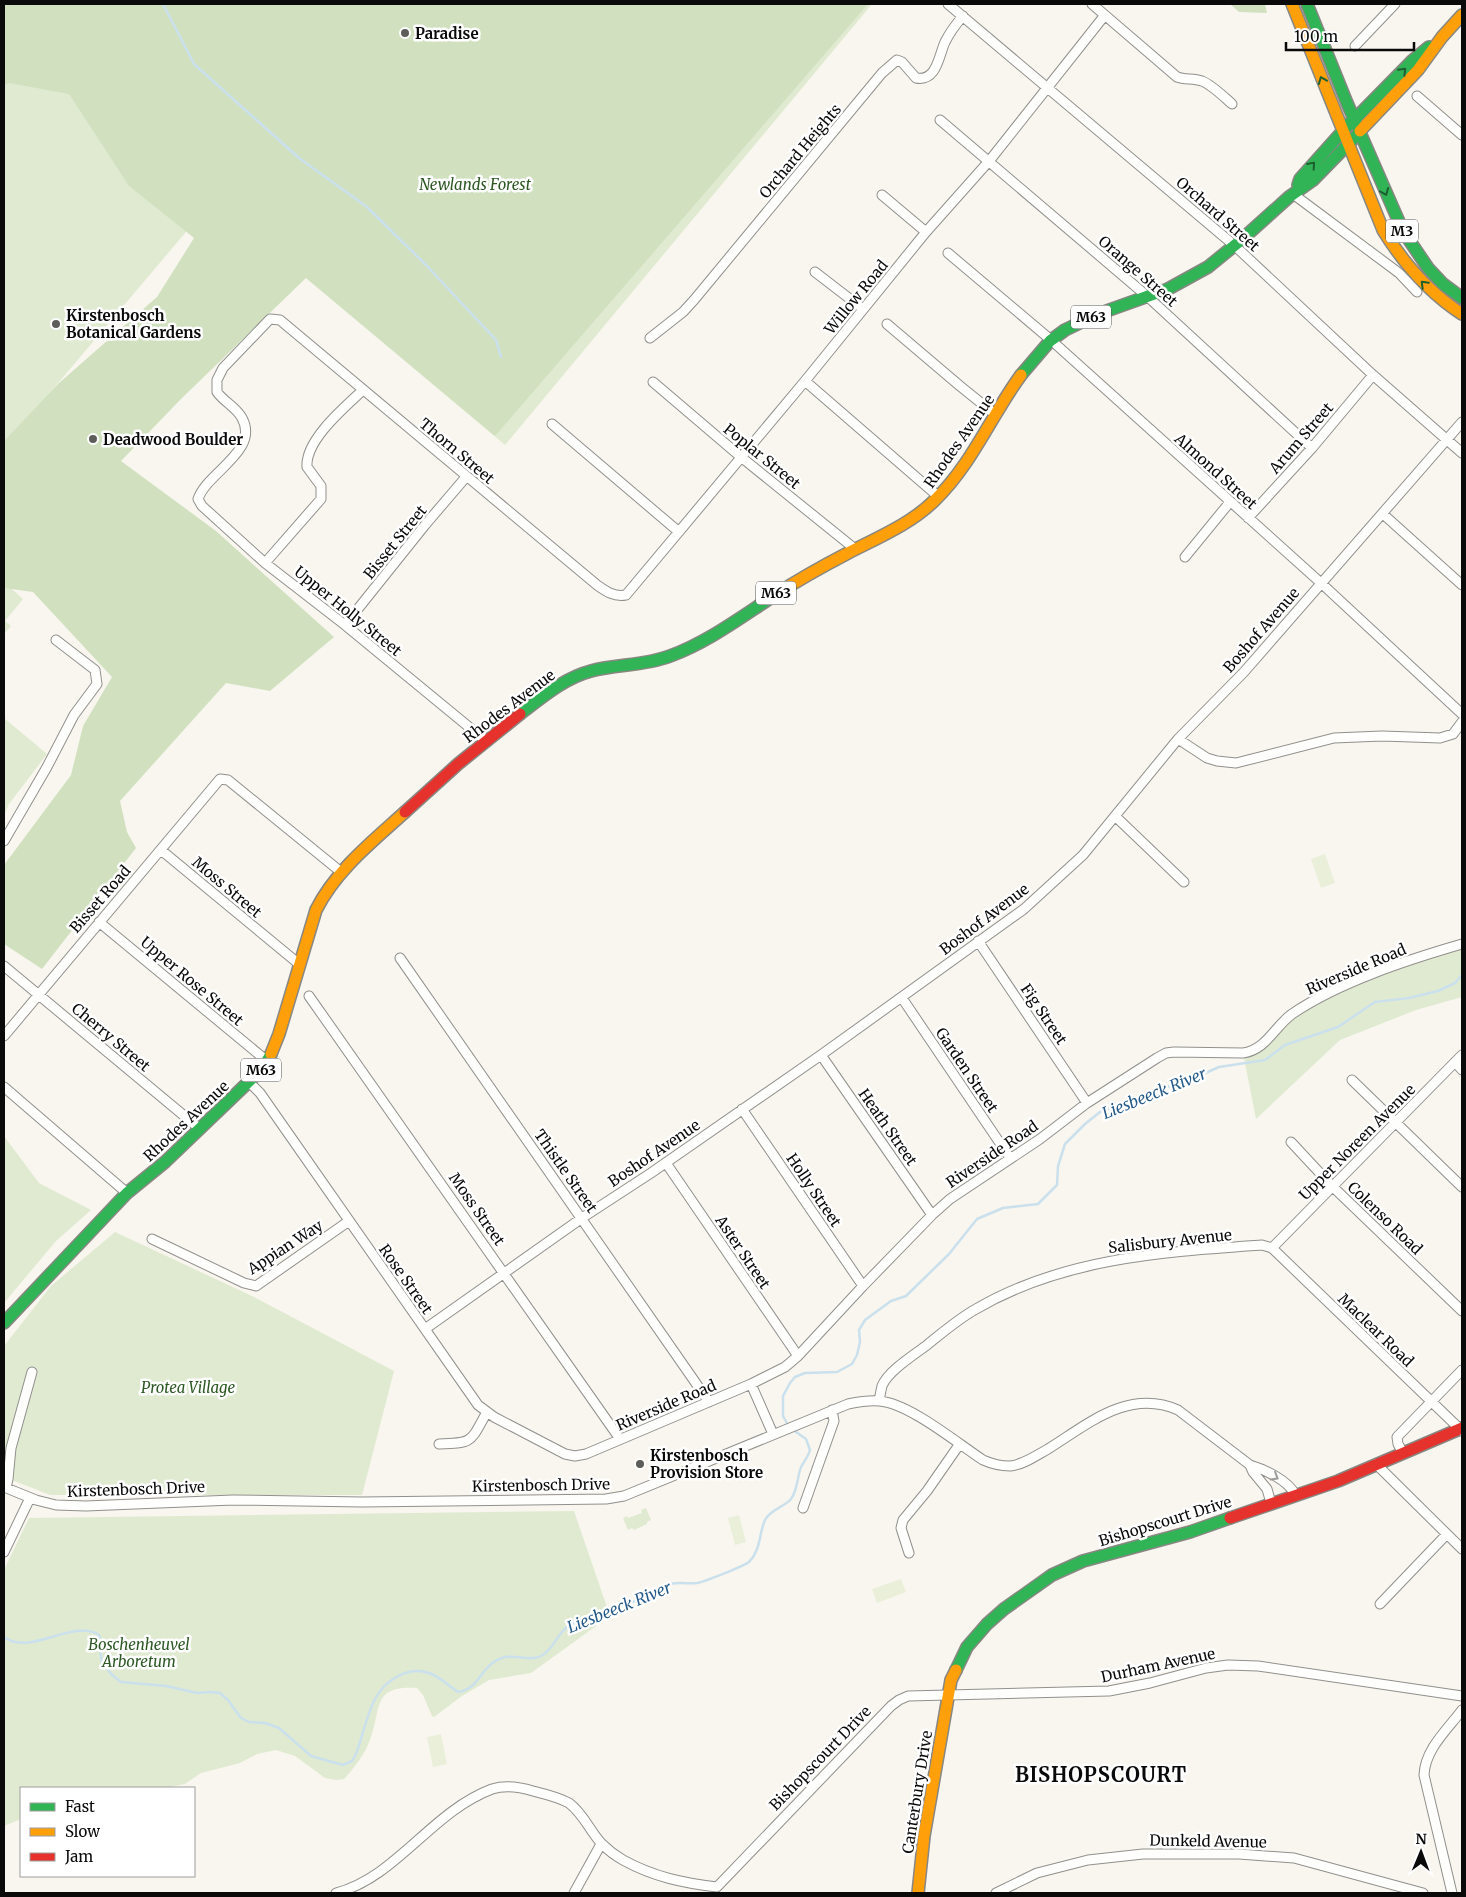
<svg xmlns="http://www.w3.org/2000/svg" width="1466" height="1897" viewBox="0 0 1466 1897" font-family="Merriweather,serif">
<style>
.green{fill:#e0ead1}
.forest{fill:#d1e1c0}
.pitch{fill:#eaefda}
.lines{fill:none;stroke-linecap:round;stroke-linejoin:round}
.stream{stroke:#cae0ed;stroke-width:2.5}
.street-casing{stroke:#91908d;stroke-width:11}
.fast-casing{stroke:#888783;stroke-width:14}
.slow-casing{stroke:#888783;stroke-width:14}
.jam-casing{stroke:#888783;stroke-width:14}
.street{stroke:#fefefc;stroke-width:9}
.fast{stroke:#30b455;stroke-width:11}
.slow{stroke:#ff9f0a;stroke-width:11}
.jam{stroke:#e5322d;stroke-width:11}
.oneway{stroke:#1d5f30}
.oneway2{stroke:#9c9c9b}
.poi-dot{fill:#5d5d5a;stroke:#fff;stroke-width:2}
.labels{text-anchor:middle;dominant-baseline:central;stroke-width:5;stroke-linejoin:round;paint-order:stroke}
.shield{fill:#fff;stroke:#545454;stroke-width:1}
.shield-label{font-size:14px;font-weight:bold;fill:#0a0a0a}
.poi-label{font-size:15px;font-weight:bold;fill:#0a0a0a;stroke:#fff;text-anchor:start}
.street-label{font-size:15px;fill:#0a0a0a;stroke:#fff}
.park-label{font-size:15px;font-style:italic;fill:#2d5824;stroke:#fff}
.water-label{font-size:16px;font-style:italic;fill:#255a8a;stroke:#fff}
.district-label{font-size:20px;font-weight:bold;letter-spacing:1px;fill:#0a0a0a;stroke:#fff}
</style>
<rect width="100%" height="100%" fill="#f8f6ee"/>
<path class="green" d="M4,4h868l-367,441 -292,-245 -209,247z
M4,582l19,17 -18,22 6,5 -7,8z
M4,718l43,36 -38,50 -5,11z
M1462,947v50l-46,13 -76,30 -84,79 -12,-61 11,-3 9,-7 19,-23 33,-22 93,-41z
M4,1136l35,47 52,27 -35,31 -52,62z
M115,1232l137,64 142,75 -32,124h-312l-46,-18v-131l47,-60z
M646,1508l5,12 -4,2v2l-13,6 -2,-2 -4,2 -5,-12 4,-2 1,2 14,-5 -1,-3z
M574,1511l36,105 -79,57 -42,7 -27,16 -28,21 -2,-1 -9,-21 -6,-7c-46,-3 -35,21 -47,52 -5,14 -16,28 -26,39l-8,1 -11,-2 -30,-22 -19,-6 -19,4 -17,9 -39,10 -16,11 -20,4h-144v31l-17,7v-256l25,-52z"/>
<path class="forest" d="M4,4h864l-373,432 -189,-158 -124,120 -61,63 95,70 118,106 -64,54 -44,-8 -106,118 7,31 9,16 -94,121 -38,-25v-79l67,-90 12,-49 29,-49 -79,-85 -29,-4v-147l55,-58 98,-86 37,-59 -65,-52 -60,-92 -60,-11 -5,2z
M1230,4h35l2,9 -28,-1z"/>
<path class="pitch" d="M1325,854l10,29 -14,5 -10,-29z
M739,1515l7,27 -11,3 -7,-27z
M901,1579l5,13 -29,11 -5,-14z
M441,1734l6,30 -14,3 -6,-30z"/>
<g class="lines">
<path class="stream" d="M163,4l31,60 105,94 68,49 60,59 69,74 5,17
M4,1637c27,20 67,-19 95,-2l2,7 -1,10 2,10 9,12 10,8 45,4 31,7 13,-1 10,1 8,7 13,18 8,4 16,1 14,5 32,28 32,9 9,-4 4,-7c6,-16 11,-40 19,-55 10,-19 33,-33 54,-26 10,3 20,13 29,19 20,-3 21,-20 36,-30 17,-12 34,1 47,-6 15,-8 16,-25 31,-32 17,-8 36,-11 54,-19 15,-6 28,-16 44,-21 9,-2 18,0 27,-1 7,-1 47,-17 52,-21 12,-12 10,-29 16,-42 6,-11 18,-12 26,-21 6,-8 6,-19 9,-29 2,-7 8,-12 10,-20l-4,-11 -17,-12 -6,-11v-20l7,-13 5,-6 10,-4 32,-1 15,-8 5,-9 3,-13 -1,-12 6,-10 26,-19 15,-5 43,-42 28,-35 26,-11 35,-4 19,-19 1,-19 7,-22 20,-20 15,-12 19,-9 75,-25 25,-11 46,-7 20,-15 53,-18 37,-25 34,-4 29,-7 17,-8 7,-8"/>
<g class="street-casing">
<path id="street" d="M948,4l287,242 138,129 89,78
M1092,4l85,73c8,3 16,1 25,4 10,4 21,15 30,23
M1355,46l40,-42
M1417,96l45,39
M940,120l208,177 164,151
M1293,194l106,79 18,19
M882,195l44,37
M948,253l103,87 270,243 141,131
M815,272l48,37
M887,324l73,62 36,29
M650,338l33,-26 11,-12 188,-227 15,-13 5,2 14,16c21,4 23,-23 29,-36 5,-10 11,-18 18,-26
M805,381l134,116
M653,382l88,75 114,92
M552,424l127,108
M1383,514l79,71
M1248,518l64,-70 61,-73
M1185,557l45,-55
M265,563l56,-64v-13l-14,-19c-2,-27 38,-60 56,-77
M345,625l80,-100 41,-48
M1178,739l29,19 10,3 19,2 98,-25 48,-2 58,2 13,-4 9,-12
M486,741l-141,-116 -80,-62 -63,-57 -4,-7c9,-27 62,-48 44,-81 -6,-11 -18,-16 -25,-26v-12l6,-12 47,-49 10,1 317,265c10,7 17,12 29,10l179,-214 121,-149 64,-72 115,-145
M1115,816l69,66
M4,841l43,-74 27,-52 23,-31 -2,-14 -39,-30
M161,850l138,114
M99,922l168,139
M978,941l109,162
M400,958l309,444
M4,966l196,163
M309,996l311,443
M902,998l108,160
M4,1036l216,-257 8,1 113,92
M821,1055l111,160
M1455,1062l7,8
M1352,1080l110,107
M249,1082l11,11 218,312 16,12 71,37 10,2 11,-2 165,-70 34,-17 13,-11 65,-70 69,-71 18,-16 90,-60 47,-36 70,-45 9,-5 8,-1 69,1c23,-3 31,-26 49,-39 47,-32 115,-54 170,-70
M4,1087l123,106
M742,1109l121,177
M1291,1142l41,44 130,125
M666,1163l132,193
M152,1239l92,44 12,3 93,-65
M1272,1248l190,-193
M425,1329l157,-111 69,-45 170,-118 203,-146 59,-54 95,-116 66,-67 218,-250
M751,1384l22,50
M879,1401c1,-5 2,-11 3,-15 6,-15 32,-31 45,-41 15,-12 31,-26 49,-36 87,-51 188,-57 286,-64l10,3 190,183
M439,1444c35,-1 31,-2 48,-32
M1403,1453l-5,-9 -1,-7 65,-67
M1376,1464l86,85
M1250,1465l3,7 14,17 4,14
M4,1487l32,13 20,5 30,1 147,-6 129,2 244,-3 18,-3 224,-92c10,-2 21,-4 31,-3 30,2 78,42 104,59 9,4 17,6 27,6 13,-1 27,-11 38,-17 40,-25 81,-61 130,-39l72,55c16,5 37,15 45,29
M6,1488l2,-9 3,-31 21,-76
M803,1508l31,-87 -2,-11
M4,1552l26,-54
M909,1553l-8,-25 2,-8 24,-29 32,-46
M1380,1604l67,-70
M336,1893c61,-16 95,-81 156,-104 13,-4 28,-2 41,2 12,3 25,6 36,12 15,11 21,29 33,41 6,6 14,12 21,16 31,17 60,23 94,27l174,-181 8,-6 9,-4 201,-5 41,-8 56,-15 22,-3 30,1 204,30
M574,1893l27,-49
M996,1893l41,-20 51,-13 55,-6h96l55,4 129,35
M1452,1893l-28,-118c1,-26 24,-46 38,-65"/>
</g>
<g class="fast-casing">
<path id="fast" d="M1307,4l40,99 56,128 25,37 15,16 19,14
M1354,120l58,-59 17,-14
M1298,185l2,-6 50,-56
M1021,375l29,-34 15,-11 33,-16 70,-25 40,-22 32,-26 49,-44 24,-17 43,-44
M520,714c21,-16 44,-36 71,-43 26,-7 53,-5 79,-15 38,-14 71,-39 105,-61
M4,1323l123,-130 38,-31 97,-93 9,-15
M956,1670l11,-23 20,-23 17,-15 48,-34 31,-14 107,-29 40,-14"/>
</g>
<g class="slow-casing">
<path id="slow" d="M1292,4l91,226c21,34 45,62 79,84
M1360,131l58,-61 24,-33 20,-22
M775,595c23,-15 48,-29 73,-42 29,-15 63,-29 87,-53 37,-36 56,-84 86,-125
M271,1054l8,-20 37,-124c20,-40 57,-69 89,-98
M918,1893l6,-57 27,-156 5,-10"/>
</g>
<g class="jam-casing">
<path id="jam" d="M405,812l53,-48 62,-50
M1230,1518l108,-37 124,-53"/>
</g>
<use href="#street" class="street"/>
<use href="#fast" class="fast"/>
<use href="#slow" class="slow"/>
<use href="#jam" class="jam"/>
</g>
<defs><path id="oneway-chevron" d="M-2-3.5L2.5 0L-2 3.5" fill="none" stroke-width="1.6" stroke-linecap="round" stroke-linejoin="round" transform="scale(1.25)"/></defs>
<g class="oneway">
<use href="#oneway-chevron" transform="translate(1403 71) rotate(-45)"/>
<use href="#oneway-chevron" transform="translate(1322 80) rotate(-112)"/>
<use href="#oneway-chevron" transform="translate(1312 165) rotate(-49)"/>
<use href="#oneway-chevron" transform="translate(1385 192) rotate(68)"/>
<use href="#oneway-chevron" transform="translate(1424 284) rotate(-135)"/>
</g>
<use class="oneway2" href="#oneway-chevron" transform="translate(1275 1477) rotate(31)"/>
<g class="poi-dot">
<circle cx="405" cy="33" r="5"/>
<circle cx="56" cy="324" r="5"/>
<circle cx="93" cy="439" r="5"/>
<circle cx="640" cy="1464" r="5"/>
</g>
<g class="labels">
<g class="shield">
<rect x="1386" y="219.5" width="32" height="23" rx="4"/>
<rect x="1071" y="305.5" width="40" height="23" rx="4"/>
<rect x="756" y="581.5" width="40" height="23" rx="4"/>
<rect x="241" y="1058.5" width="40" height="23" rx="4"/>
</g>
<g class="shield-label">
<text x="1402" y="231">M3</text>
<text x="1091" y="317">M63</text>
<text x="776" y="593">M63</text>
<text x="261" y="1070">M63</text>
</g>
<g class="poi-label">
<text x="415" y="33">Paradise</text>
<text x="66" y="315">Kirstenbosch<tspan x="66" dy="17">Botanical Gardens</tspan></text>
<text x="103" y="439">Deadwood Boulder</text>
<text x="650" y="1455">Kirstenbosch<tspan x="650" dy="17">Provision Store</tspan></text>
</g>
<g class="street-label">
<text transform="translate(800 151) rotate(-50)">Orchard Heights</text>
<text transform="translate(1218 214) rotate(41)">Orchard Street</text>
<text transform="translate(1138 271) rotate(41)">Orange Street</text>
<text transform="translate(856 297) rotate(-51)">Willow Road</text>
<text transform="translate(1301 438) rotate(-49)">Arum Street</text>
<text transform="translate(959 441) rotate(-55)">Rhodes Avenue</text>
<text transform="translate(457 451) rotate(40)">Thorn Street</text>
<text transform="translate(762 456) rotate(39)">Poplar Street</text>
<text transform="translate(1216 471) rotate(42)">Almond Street</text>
<text transform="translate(395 542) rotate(-51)">Bisset Street</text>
<text transform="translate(348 611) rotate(39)">Upper Holly Street</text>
<text transform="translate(1261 630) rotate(-49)">Boshof Avenue</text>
<text transform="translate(509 706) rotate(-37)">Rhodes Avenue</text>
<text transform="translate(227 887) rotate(40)">Moss Street</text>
<text transform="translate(100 899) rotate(-49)">Bisset Road</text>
<text transform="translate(984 919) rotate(-37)">Boshof Avenue</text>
<text transform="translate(1356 969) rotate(-23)">Riverside Road</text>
<text transform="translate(192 981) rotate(40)">Upper Rose Street</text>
<text transform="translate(1044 1014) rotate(56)">Fig Street</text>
<text transform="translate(111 1037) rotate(40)">Cherry Street</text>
<text transform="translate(967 1070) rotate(56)">Garden Street</text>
<text transform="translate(186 1121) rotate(-43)">Rhodes Avenue</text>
<text transform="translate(888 1127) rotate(55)">Heath Street</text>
<text transform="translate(1357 1142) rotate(-45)">Upper Noreen Avenue</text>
<text transform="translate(654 1153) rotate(-34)">Boshof Avenue</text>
<text transform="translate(992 1154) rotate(-34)">Riverside Road</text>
<text transform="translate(566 1171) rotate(55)">Thistle Street</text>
<text transform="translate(814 1190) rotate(56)">Holly Street</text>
<text transform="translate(477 1209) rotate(55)">Moss Street</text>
<text transform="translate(1385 1218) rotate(44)">Colenso Road</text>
<text transform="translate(1170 1241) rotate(-6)">Salisbury Avenue</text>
<text transform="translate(285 1247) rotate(-33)">Appian Way</text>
<text transform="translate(743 1252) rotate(56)">Aster Street</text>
<text transform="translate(406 1279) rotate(55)">Rose Street</text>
<text transform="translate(1376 1330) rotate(44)">Maclear Road</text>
<text transform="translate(666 1405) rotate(-23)">Riverside Road</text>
<text transform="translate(541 1485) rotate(-1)">Kirstenbosch Drive</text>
<text transform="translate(136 1489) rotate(-2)">Kirstenbosch Drive</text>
<text transform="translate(1165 1521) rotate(-17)">Bishopscourt Drive</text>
<text transform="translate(1158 1665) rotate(-12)">Durham Avenue</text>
<text transform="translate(820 1758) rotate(-46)">Bishopscourt Drive</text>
<text transform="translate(917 1792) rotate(-81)">Canterbury Drive</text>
<text transform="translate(1208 1841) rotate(1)">Dunkeld Avenue</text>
</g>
<g class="park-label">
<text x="475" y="184">Newlands Forest</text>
<text x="188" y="1387">Protea Village</text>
<text x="139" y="1644">Boschenheuvel<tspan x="139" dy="17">Arboretum</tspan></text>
</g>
<g class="water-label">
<text transform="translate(1154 1093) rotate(-22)">Liesbeeck River</text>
<text transform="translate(619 1607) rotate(-22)">Liesbeeck River</text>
</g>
<g class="district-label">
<text x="1101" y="1774">BISHOPSCOURT</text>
</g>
</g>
<rect width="1466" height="1897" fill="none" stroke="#0a0a0a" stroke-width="10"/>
<rect x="20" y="1787" width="175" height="90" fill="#ffffff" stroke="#9d9d9d"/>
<rect x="30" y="1803" width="25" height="8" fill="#30b455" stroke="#9d9d9d"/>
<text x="65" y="1812" font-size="15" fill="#0a0a0a">Fast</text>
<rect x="30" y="1828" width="25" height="8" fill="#ff9f0a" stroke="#9d9d9d"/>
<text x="65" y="1837" font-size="15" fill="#0a0a0a">Slow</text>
<rect x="30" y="1853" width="25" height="8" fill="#e5322d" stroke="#9d9d9d"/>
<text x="65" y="1862" font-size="15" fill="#0a0a0a">Jam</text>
<g transform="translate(1421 1852) rotate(1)" stroke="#ffffff" stroke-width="4" paint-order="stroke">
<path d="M0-4L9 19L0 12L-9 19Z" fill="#0a0a0a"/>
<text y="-8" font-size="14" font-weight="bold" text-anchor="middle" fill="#0a0a0a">N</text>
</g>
<path d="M1286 42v8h128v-8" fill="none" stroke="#0a0a0a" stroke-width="2.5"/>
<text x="1294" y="42" font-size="15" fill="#0a0a0a" stroke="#ffffff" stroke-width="4" paint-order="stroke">100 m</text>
</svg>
